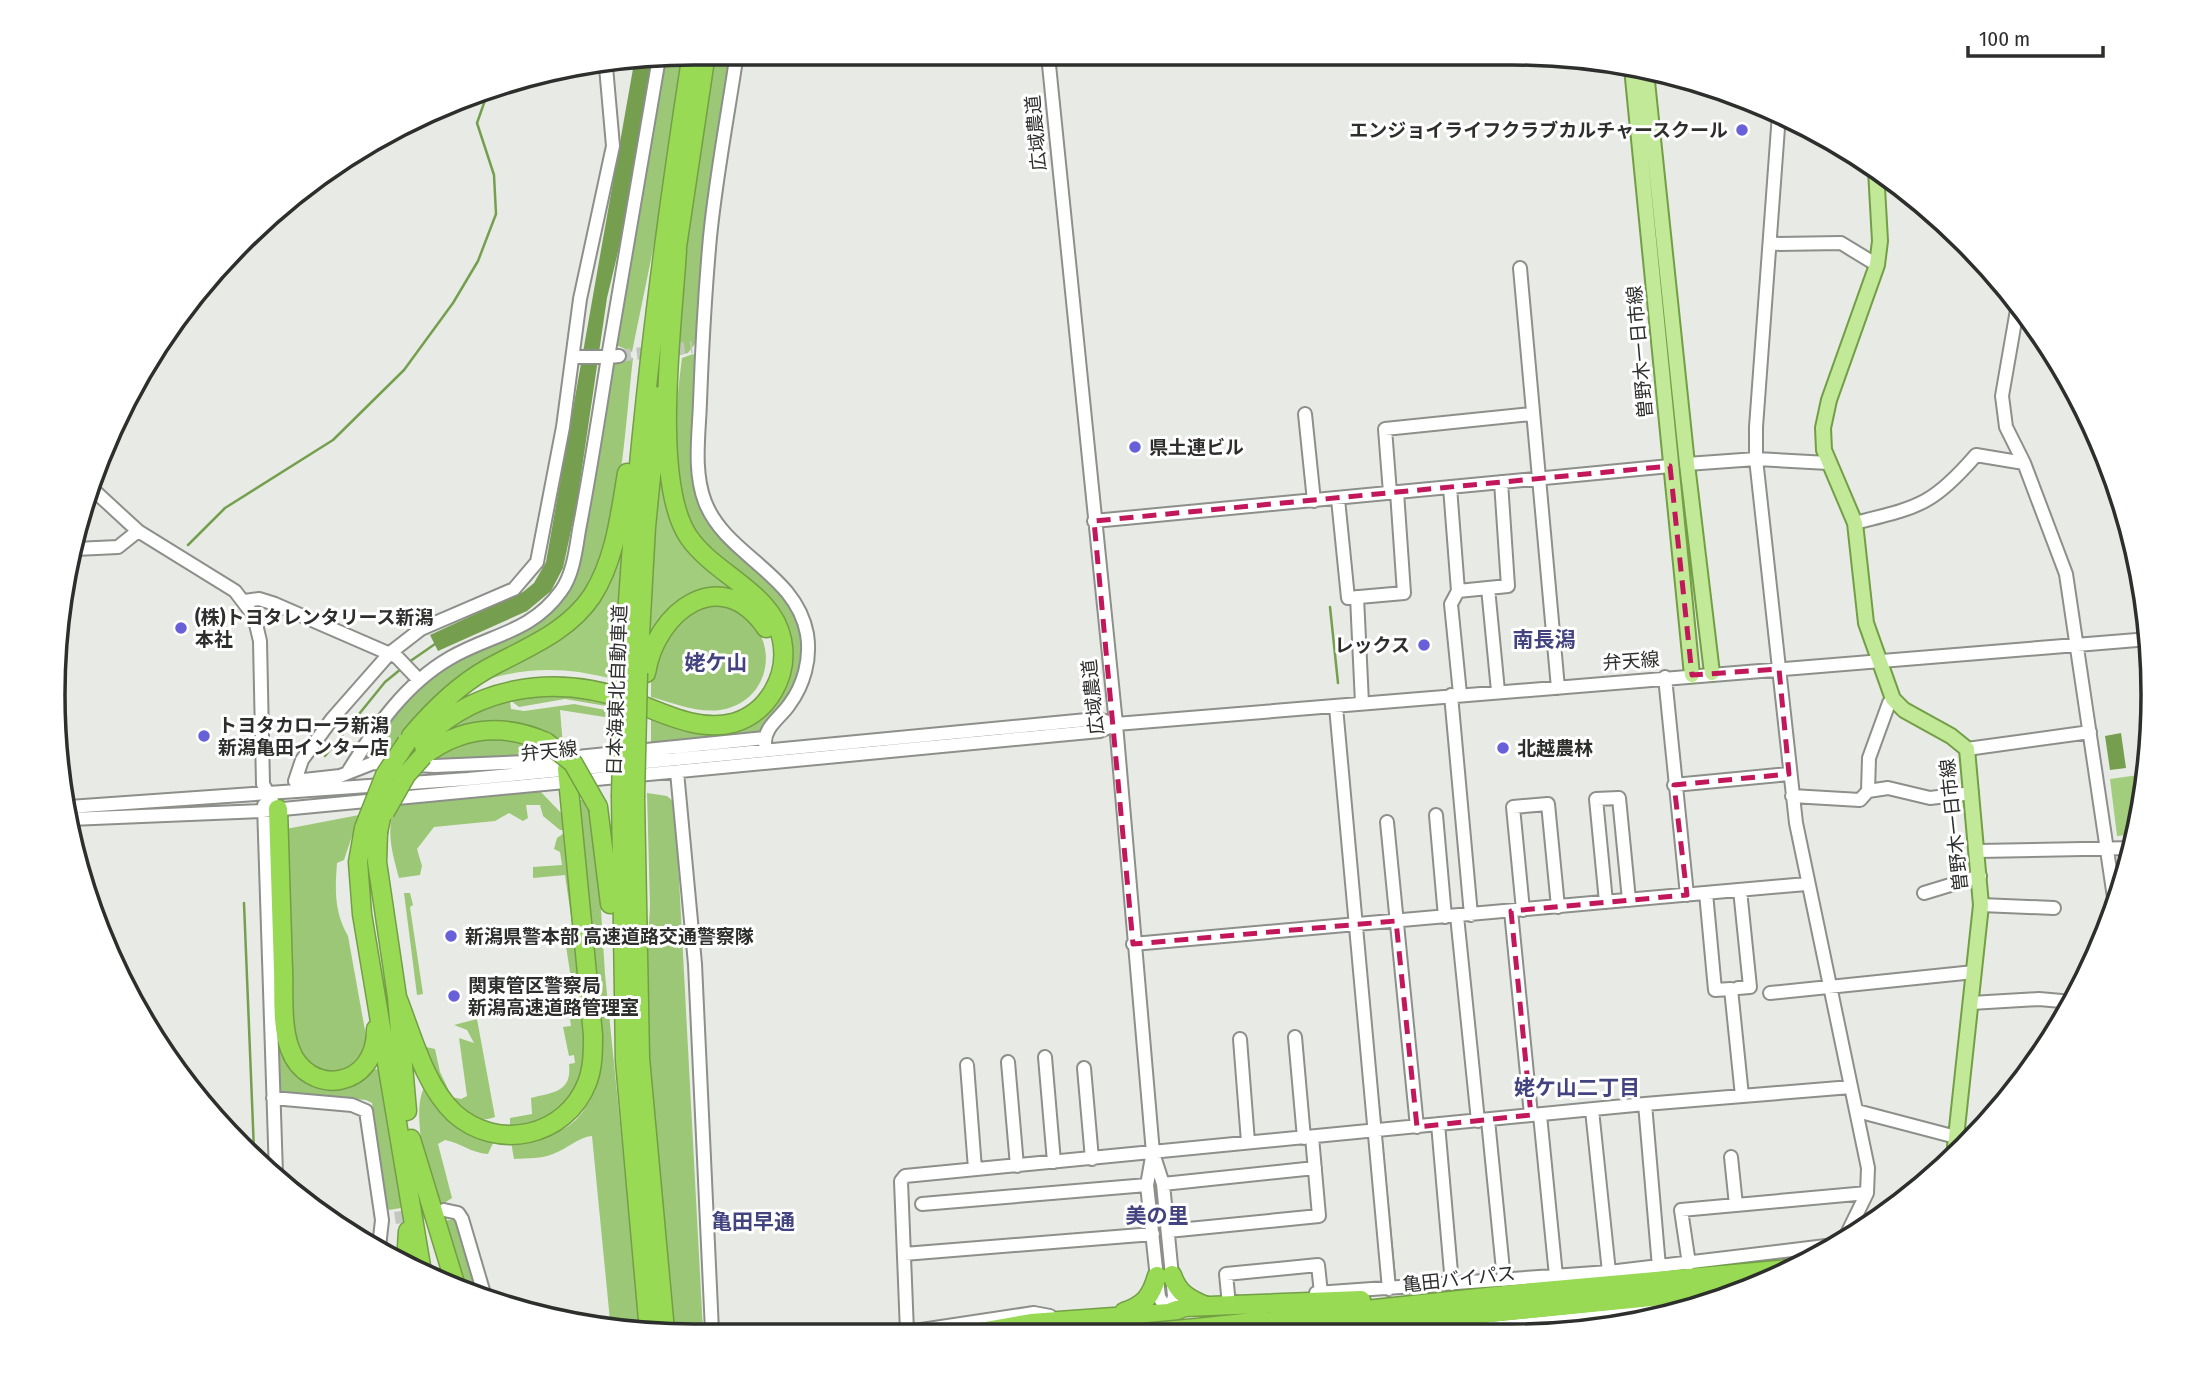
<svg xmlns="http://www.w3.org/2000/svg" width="2206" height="1389" viewBox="0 0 2206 1389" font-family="'Fira Sans Condensed','Noto Sans JP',sans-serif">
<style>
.green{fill:#a2cd7c}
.forest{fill:#9cc776}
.water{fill:#759f4f}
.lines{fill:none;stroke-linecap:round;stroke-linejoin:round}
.stream{stroke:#759f4f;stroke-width:2.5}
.minor-tunnel{stroke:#c3c5c0;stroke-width:12;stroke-dasharray:12 6;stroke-linecap:butt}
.minor-casing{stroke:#8c8f8a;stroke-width:16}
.major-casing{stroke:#739e46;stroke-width:18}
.highway-casing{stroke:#739e46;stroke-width:21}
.minor{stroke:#fff;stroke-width:12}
.major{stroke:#c1e998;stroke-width:14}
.highway{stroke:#98da54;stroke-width:18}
.highway-bridge-casing{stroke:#739e46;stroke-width:21;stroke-linecap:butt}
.highway-bridge{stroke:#98da54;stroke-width:18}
.marked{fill:none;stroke:#c2185b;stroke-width:5;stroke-dasharray:14 9;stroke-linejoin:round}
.poi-dot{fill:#6760d9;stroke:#fff;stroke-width:2.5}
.labels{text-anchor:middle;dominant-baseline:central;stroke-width:6;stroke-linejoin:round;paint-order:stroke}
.poi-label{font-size:19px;font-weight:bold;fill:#2d2f2c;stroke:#fff;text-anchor:start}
.street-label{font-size:19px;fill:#2d2f2c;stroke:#fff}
.neighbourhood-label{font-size:21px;font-weight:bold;fill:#434380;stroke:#fff}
.rim{fill:none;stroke:#2d2f2c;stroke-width:3.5}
</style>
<rect width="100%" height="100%" fill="#e8ebe5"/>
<path class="green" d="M660,459l82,135c-41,-1 -64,-3 -88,36l-7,1z
M623,527l-10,152c-43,-11 -81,-13 -124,0l-4,-4z
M2146,774l-10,60 -19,2 -7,-57z"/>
<path class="forest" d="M715,53h21l-35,283 -13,17 -8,2c0,-101 19,-203 35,-302z
M682,54l-25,176 -25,122 -18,-8 52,-287z
M693,354l5,4v136l92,105 14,30 -5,55 -31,43 -10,5 -107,11v-27l73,16 67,-68c0,-19 -3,-40 -15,-56 -6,-8 -17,-15 -24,-21 -31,-27 -61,-50 -74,-90 -9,-28 0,-108 4,-139z
M633,358c-7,59 -13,174 -39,224 -8,14 -27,35 -40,44 -18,13 -41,20 -61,31 -45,26 -80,57 -108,100l-21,4 -3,-4 41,-55 40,-34 46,-22 78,-54 46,-231z
M708,603c9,2 24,2 32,6 3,2 8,8 11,12 29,31 14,83 -31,89 -23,3 -47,-7 -69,-13v-19l18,-53z
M557,692l55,11v4l-47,-8 -46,8 -9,-7 1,9 13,2 50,-7 37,7v7l-51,-8 3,35c-55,-36 -83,-19 -139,0 44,-37 77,-44 133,-53z
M505,735l43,17 -100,10 -22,-2 43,-22z
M538,789l27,28v13h-5l-17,-14 -3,-11h-14l2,13 -5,3 -14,-8 -14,8 -61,6 -17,22 5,17 -2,9 -21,3c-7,-26 -14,-48 -3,-73z
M647,793l20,3 8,7 28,528h-32l-26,-338 5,-87z
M587,799l11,63 7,112 36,357h-30l-19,-195c-13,1 -25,13 -39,18 -11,5 -26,4 -39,5l-3,-17c55,-6 74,-17 90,-72l-26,-269z
M359,815l-15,45 -7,3c-2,27 -3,48 11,73l20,111c-35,49 -66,24 -77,-25l-5,-193z
M273,826l15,232 62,26 15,-6 9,-9 7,1 20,138 -12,2 -5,-5 -12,-102 -6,-3 -88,-8z
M567,831l19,181 -1,56 -16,33 -19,18 -15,5 -25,3v-9l22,-4 -1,-16c23,-6 41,-6 38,-34l6,-1 -1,-8 -5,1 -6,-29 8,-1 -1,-7 7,-1 -11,-72 9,-2 -10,-69 -32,3v-11l29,-2 -2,-13 -6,-3 3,-11z
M404,893h6l3,12 -3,2 13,87 -6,1z
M477,1019l18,98c-36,15 -62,-42 -69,-70l9,2 5,23 12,25 9,2 6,-3 -8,-58 15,5 -7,-13 -13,-5z
M426,1085l68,56 -6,13c-17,-1 -27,-11 -43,-14l-7,4 14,54 -14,9c-10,-25 -29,-101 -12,-122z
M458,1219l23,77 -17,-4 -23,-71z"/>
<path class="water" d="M655,59l-26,147 -22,92 -30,204 -14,66 -12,23 -24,20 -89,40 -8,-16 93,-43 11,-9 12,-21 88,-499z
M2121,733l5,35 -16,2 -5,-34z"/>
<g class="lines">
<path class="stream" d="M188,545l37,-37 108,-68 71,-70 49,-67 25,-42 18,-47 -2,-39 -17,-52 13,-37
M1330,607l8,76
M409,662l26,-18
M325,756l60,-74 16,-13
M244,903l10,248
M1376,1081l5,45
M1381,1133l14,148
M1623,1321l45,-5"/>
<path class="minor-tunnel" d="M619,356l73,-9
M395,1218l45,-7"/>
<g class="minor-casing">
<path id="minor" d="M737,53c-9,61 -21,123 -27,184 -5,55 -8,110 -10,165 -1,32 -7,69 5,100 21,54 91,71 102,132 4,25 -3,51 -18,71 -9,13 -25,22 -24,39
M1048,55l68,669 37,429 10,31 11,112 -5,21
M606,67l7,79 -33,153 -17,128 -26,135 -23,27 -93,40 -31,24 -58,66 -30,41 -7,21 45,-5 33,-13 62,3 93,-4 237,-24
M1779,114l-23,313v32l40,364 72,345 -1,25 -25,51
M1771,244l70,-1 36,22
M1520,268l38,420
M2018,304l-16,92 4,31 18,36
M573,357h35l51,-299
M1305,414l9,87
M1687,464l69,-5 72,4
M88,485l50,46 97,60 19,25 6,25 3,143 9,17
M1450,487l8,104 50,-5 -7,-104
M1390,493l-5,-64 146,-15
M1338,499l10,99 56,-5 -7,-101
M1094,521l576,-55
M1855,523c63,-16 77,-17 121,-68l48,8 42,111 49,330
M75,549l43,-2 20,-16
M1488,588l10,103
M1458,591l-7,13 9,90
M1357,597l5,106
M245,601l14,-2 16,5 122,53 21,22
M1665,677l22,218
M1451,695l20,220
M1336,707l53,582
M1967,749l123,-17
M348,772c27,-44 57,-88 102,-114 41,-24 81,-25 111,-67 12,-16 15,-42 18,-61 11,-57 20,-115 29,-173l11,-1
M677,772l18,192 17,367
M1674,785l115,-11
M1868,791l20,-3 42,10 42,-5
M1792,796l68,4 8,-9 1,-33 20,-55 4,-4
M264,805l12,369
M69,807l399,-28 629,-60 19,5
M1436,815l9,102
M70,819l192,-8 838,-80 16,-7 1033,-85
M1387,822l30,305
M1978,851l156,-3
M1706,893l9,97 16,-1 11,107
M1924,893l56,-17
M1606,902l-10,-103 23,-1 10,102
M1981,905l73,3
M1523,910l-10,-103 35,-3 10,103
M1511,911l20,204
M1457,916l21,205
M1133,944l673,-60
M1738,988l12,-1 -10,-97
M1770,993l204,-21
M1971,1003l68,-4 34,3
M1295,1037l9,101
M1240,1039l8,103
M1045,1057l9,105
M1008,1062l9,104
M967,1065l8,104
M1084,1068l8,91
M273,1098l79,7 14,6 16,109 -3,27
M1645,1104l14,163
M1592,1110l17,162
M1857,1111l99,26
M1540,1115l16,161
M1488,1120l16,160
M1438,1124l14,160
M1152,1157l-5,28 12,112 10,16
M1731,1157l5,48
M1163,1184l152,-16
M922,1204l225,-19
M444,1210l14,3 4,6 23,78
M1168,1231l151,-15 -7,-79
M904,1254l249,-20
M1689,1264l-8,-54 186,-17
M1316,1293l293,-21 233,-28
M1236,1302l-7,3 -3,-31 92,-9 3,28
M907,1332l-6,-151 4,-5 740,-72 206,-17
M908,1332l126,-19 16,3
M1421,1335l274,-28
M1539,1335l31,-3"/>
</g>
<g class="major-casing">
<path id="major" d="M1632,68l60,607
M1646,72l41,392 25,209
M1876,170l4,71 -3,24 -48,135 -6,28 1,22 31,73 11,100 27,76 11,11 47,26 16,13 14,156 -27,251"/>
</g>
<g class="highway-casing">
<path id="highway" d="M675,260l31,-207
M638,671l8,-144 13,-131
M624,672c10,-208 36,-413 68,-619
M646,673c10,-62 75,-111 120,-45
M411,736c22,-26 46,-50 76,-67 38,-21 80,-36 105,-73 23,-36 28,-81 35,-123
M415,748c56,-63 139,-75 216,-47 32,12 67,31 102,22 35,-10 56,-47 49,-83 -9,-48 -68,-65 -94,-104 -37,-57 -15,-215 -11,-286
M423,756c38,-29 80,-33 123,-14
M621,797l4,264 24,270
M635,797l5,261 25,273
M598,807l12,97
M278,809c2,54 3,107 5,160 1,25 -2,56 7,80 18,49 87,40 86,-20
M364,828l-6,34 4,52 60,358
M378,832l-1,30 20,135 10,114
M397,997c15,38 27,87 57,116 43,39 112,24 133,-30 6,-15 6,-31 6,-48l-26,-266
M411,1139l46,151
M406,1263l2,-32
M1172,1275c6,18 17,24 34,31
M1124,1312c20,-7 27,-15 33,-36
M1197,1328l336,-36 256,-23
M974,1333l57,-10 138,-10 16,-6 176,-7
M1280,1334l461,-46"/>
</g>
<use href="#minor" class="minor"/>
<use href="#major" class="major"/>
<use href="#highway" class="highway"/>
<g class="highway-bridge-casing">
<path id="highway-bridge" d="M546,742l27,21 25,44
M621,797l3,-125
M635,797l3,-124
M385,812l21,-37 17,-19
M364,828l21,-53 22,-33
M378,832l7,-33
M1143,1333l54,-5"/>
</g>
<use href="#highway-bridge" class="highway-bridge"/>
</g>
<path class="marked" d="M1670,466l22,209 87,-6 10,105 -115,11 13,110 -176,16 20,204 -114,12 -21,-206 -263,23 -39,-423z"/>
<g class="poi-dot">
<circle cx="1742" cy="130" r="7"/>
<circle cx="1135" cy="447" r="7"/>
<circle cx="181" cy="628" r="7"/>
<circle cx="1424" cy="645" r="7"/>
<circle cx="204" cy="736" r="7"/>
<circle cx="1503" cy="748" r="7"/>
<circle cx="451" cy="936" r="7"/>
<circle cx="454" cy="996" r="7"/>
</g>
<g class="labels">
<g class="poi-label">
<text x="1728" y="130" text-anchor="end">エンジョイライフクラブカルチャースクール</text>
<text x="1149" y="447">県土連ビル</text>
<text x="195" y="617">(株)トヨタレンタリース新潟<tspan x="195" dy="22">本社</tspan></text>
<text x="1410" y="645" text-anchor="end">レックス</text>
<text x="218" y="725">トヨタカローラ新潟<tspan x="218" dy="22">新潟亀田インター店</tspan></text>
<text x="1517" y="748">北越農林</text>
<text x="465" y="936">新潟県警本部 高速道路交通警察隊</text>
<text x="468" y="985">関東管区警察局<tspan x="468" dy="22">新潟高速道路管理室</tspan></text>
</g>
<g class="street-label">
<text transform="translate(1036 133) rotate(-95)">広域農道</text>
<text transform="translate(1640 352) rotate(-95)">曽野木一日市線</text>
<text transform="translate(1631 661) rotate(-4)">弁天線</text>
<text transform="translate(617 690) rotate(-88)">日本海東北自動車道</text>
<text transform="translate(1093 697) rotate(-96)">広域農道</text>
<text transform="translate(549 751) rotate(-6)">弁天線</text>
<text transform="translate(1954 825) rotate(-96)">曽野木一日市線</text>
<text transform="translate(1459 1279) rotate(-6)">亀田バイパス</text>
</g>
<g class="neighbourhood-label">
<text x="1544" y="640">南長潟</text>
<text x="716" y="663">姥ケ山</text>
<text x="1577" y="1088">姥ケ山二丁目</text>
<text x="1157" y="1216">美の里</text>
<text x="753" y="1222">亀田早通</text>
</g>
</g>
<path d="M0 0H2206V1389H0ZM694 65H1512A629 629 0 0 1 2141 694V695A629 629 0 0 1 1512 1324H694A629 629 0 0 1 65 695V694A629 629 0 0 1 694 65Z" fill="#fff" fill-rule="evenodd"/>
<path class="rim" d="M694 65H1512A629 629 0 0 1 2141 694V695A629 629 0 0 1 1512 1324H694A629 629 0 0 1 65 695V694A629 629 0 0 1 694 65Z"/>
<path d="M1968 46v10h135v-10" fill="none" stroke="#2d2f2c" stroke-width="3.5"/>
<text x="1979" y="46" font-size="21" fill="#2d2f2c" stroke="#ffffff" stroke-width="5" paint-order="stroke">100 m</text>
</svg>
